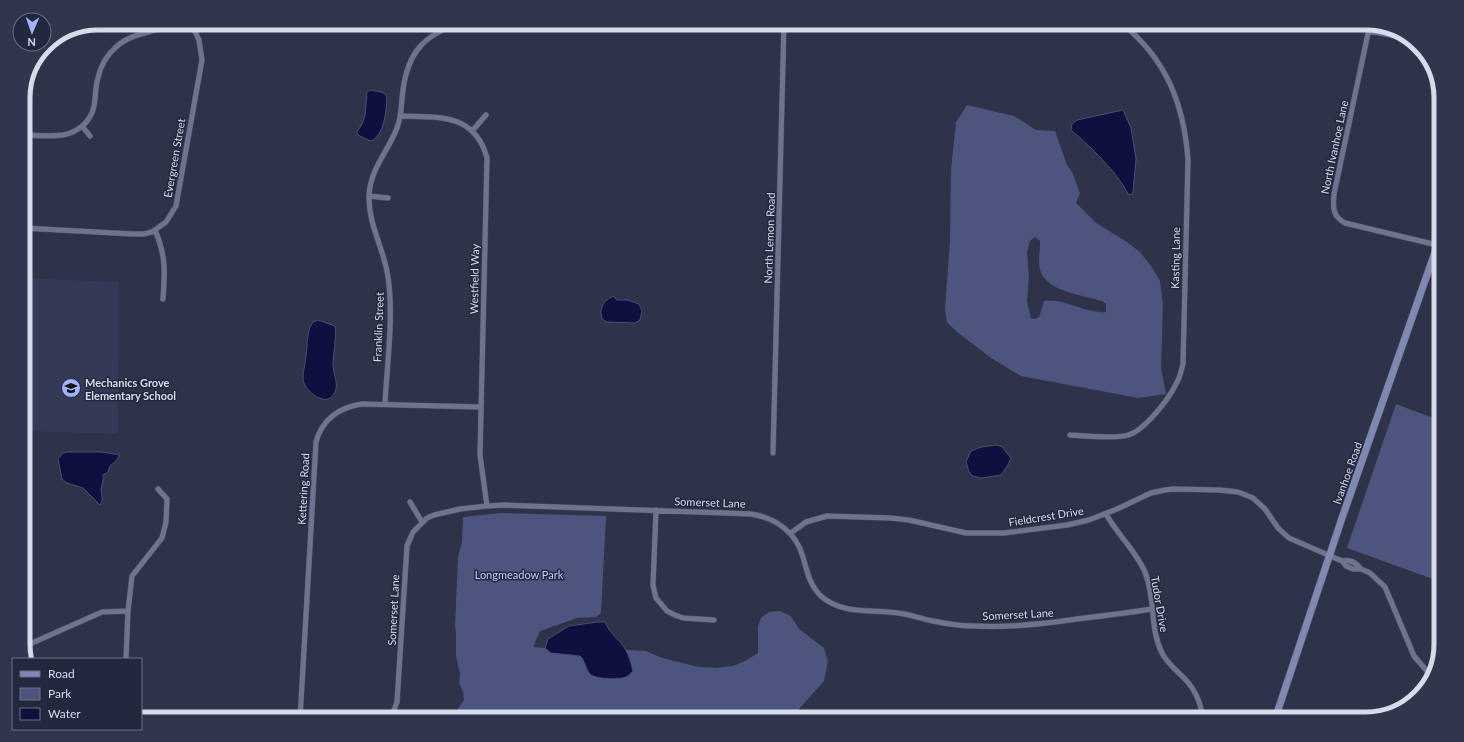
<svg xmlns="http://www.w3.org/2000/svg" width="1464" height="742" viewBox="0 0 1464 742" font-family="Lato,sans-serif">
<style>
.built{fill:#343956}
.green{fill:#4d547d;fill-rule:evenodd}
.water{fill:#101040;stroke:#4c4d73}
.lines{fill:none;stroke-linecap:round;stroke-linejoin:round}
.street-casing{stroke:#4c5063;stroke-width:6}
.secondary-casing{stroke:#4c5063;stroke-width:8}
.street{stroke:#6e748e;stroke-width:5}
.secondary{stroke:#7f88b0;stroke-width:7}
.labels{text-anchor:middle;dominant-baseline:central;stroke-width:3;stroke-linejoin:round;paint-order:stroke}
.street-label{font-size:11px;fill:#d8dbea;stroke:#24283e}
.poi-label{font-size:11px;font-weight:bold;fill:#d8dbea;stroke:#24283e;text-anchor:start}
.park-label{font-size:11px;fill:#bfcafb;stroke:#24283e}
.rim{fill:none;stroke:#d8dbea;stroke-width:5}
</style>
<rect width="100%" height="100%" fill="#2e3349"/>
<path class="built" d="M23,278l96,4 -1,152 -95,-3z"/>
<path class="green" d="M967,105l47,11 22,14 19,1 12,34 5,7 8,21 -4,10 20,20 31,19 13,10 11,14 9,15 3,22 -2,65 5,26 -28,4 -117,-22 -30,-18 -34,-26 -10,-10 -2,-12 5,-70 1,-70 5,-48zM1035,237l5,4c0,9 -2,21 0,29 7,22 42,25 62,31l4,3v8c-21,2 -41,-14 -62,-11l-5,16 -5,2 -3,-1 -4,-17 2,-25 -2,-24 3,-11z
M1396,404l45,17v161l-94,-34z
M500,513l106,3 -5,97 -5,4 -19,1 -37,13 -5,11 -1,5 11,1 6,5 29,3c4,3 8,14 11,19 15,4 30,7 42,-4l-4,-15 -3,-6 20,1 16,7 37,9 17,1 17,-2 12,-5 13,-8v-27l3,-8 8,-6 11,-1 11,5 8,13 25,19 4,14 -4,19 -25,28 -3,10h-348l6,-5 10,-14 -1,-8 -4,-10 1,-8 -4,-18v-21l-1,-9 3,-68 4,-16 1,-25z"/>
<path class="water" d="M370,90c6,2 15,0 17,8 -1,13 -2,35 -15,43l-4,-1 -10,-5 -1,-3 5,-8 3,-8 2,-24z
M1123,110l8,18 5,31 -3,33 -1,3 -4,-1c-10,-21 -39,-49 -57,-64l1,-6 5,-4z
M613,296l4,4h11l11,4 3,7 -2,9 -5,3 -28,-1 -5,-3c-3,-11 1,-18 11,-23z
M318,320l17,6c2,6 -2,31 -2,39 0,10 6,18 2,27 -8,18 -31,-1 -32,-13 0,-7 2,-15 3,-22 1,-8 1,-19 3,-27 1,-3 3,-6 4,-8z
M997,445l5,2 9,11 -3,7 -7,10 -20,3 -8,-2 -4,-4 -3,-10 5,-11 10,-4z
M68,452h33l19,3 -4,6 -6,5 -2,6 -5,3c1,6 -1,8 -2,14 0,6 3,10 -1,16l-17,-17 -16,-5 -5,-4 -4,-20 5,-6z
M598,622h7c4,10 13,17 19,25 5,8 7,16 9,24 -2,2 -5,5 -7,6 -7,3 -29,2 -35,-2 -6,-5 -5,-14 -11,-19l-29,-3 -6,-5 3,-9 21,-13z"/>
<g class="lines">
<g class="street-casing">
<path id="street" d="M1370,24l-36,170c-1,13 -2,22 11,29l92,22
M1368,31l40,7
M400,116c38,1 75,-3 87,42l-7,297 7,51
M82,126l8,10
M473,130l13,-15
M23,135c13,0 27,2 40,0 15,-3 28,-13 31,-29 2,-9 1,-19 4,-28 2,-11 9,-23 18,-31 16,-15 39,-14 58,-24
M369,196l19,2
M23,228l109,6h12l8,-2 14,-10 10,-16 26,-146 -3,-20 -8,-17
M155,230c11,26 10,41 8,69
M385,404c2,-41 9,-87 3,-127 -4,-29 -20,-52 -19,-82 2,-28 19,-43 28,-67 5,-12 4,-25 6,-38 5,-38 21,-55 57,-67
M1070,435c14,1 46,4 58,0 16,-4 41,-36 48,-51 4,-6 5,-13 7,-20l5,-204c-4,-56 -22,-102 -67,-137
M773,453l11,-430
M410,502l12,20
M656,510l-3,75 3,13 11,13 8,4 8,3 31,2
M1106,514c11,20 30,37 39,58 11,27 4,55 17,81 5,10 14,17 22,25 11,11 17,25 19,41
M791,533l15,-11 21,-6 63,2 19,2 57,13h38l63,-8 22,-5 28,-11 34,-16 14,-3 8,-1 46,1 19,2 15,6 12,11 13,19 11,10 53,23c8,-2 14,1 19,8
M1342,561l4,5 7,3h8l9,4 15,14 29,69 19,22
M23,647l79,-35 26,-1
M126,659l2,-48 4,-35 30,-38 4,-16 1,-23 -9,-10
M300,719l16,-277c6,-23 24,-35 46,-38l119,3
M391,719l6,-17 10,-156 6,-14 14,-14 7,-3 26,-6 27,-3 17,-1 247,9c25,4 45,18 52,43 4,15 7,29 19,40 22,18 50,12 76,16 11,1 23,6 35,8 14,3 28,5 42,5 34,2 68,-2 102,-7 25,-3 50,-6 75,-10
M856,719l64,-3 39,3"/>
</g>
<g class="secondary-casing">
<path id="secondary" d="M1275,719l67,-201 99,-283"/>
</g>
<use href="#street" class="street"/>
<use href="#secondary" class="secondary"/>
</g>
<defs>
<g id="school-disc" transform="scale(1)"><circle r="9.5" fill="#a3b2fd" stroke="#24283e"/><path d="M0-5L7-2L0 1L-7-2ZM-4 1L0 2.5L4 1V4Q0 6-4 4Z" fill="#111"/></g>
</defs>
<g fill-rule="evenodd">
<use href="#school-disc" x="71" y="388"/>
</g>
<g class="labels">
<g class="street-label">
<text transform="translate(1334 147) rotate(-78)">North Ivanhoe Lane</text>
<text transform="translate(174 158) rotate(-80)">Evergreen Street</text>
<text transform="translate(769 238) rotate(-88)">North Lemon Road</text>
<text transform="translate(1175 258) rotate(-89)">Kasting Lane</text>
<text transform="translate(474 279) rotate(-89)">Westfield Way</text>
<text transform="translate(378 327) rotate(-88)">Franklin Street</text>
<text transform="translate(1347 473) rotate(-70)">Ivanhoe Road</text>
<text transform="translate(303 489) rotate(-87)">Kettering Road</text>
<text transform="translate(710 502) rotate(2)">Somerset Lane</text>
<text transform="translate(1046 516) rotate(-9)">Fieldcrest Drive</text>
<text transform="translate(1160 604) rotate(80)">Tudor Drive</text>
<text transform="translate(393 610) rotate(-87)">Somerset Lane</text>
<text transform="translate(1018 614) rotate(-3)">Somerset Lane</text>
</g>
<g class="poi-label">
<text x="85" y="382">Mechanics Grove<tspan x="85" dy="13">Elementary School</tspan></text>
</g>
<g class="park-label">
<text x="519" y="574">Longmeadow Park</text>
</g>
</g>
<path d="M0 0H1464V742H0ZM98 30H1366A68 68 0 0 1 1434 98V644A68 68 0 0 1 1366 712H98A68 68 0 0 1 30 644V98A68 68 0 0 1 98 30Z" fill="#32364c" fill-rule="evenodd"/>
<path class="rim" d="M98 30H1366A68 68 0 0 1 1434 98V644A68 68 0 0 1 1366 712H98A68 68 0 0 1 30 644V98A68 68 0 0 1 98 30Z"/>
<rect x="12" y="658" width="130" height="72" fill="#24283e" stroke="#6c7083"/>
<rect x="20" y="671" width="20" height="6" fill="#7f88b0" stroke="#6c7083"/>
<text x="48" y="678" font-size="12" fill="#d8dbea">Road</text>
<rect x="20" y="688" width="20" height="12" fill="#4d547d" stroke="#6c7083"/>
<text x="48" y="698" font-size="12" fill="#d8dbea">Park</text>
<rect x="20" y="708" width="20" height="12" fill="#101040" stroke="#6c7083"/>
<text x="48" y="718" font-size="12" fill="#d8dbea">Water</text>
<g transform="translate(32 32) rotate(182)"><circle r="19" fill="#24283e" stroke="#6c7083"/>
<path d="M0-3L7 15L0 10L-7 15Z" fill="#a3b2fd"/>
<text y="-6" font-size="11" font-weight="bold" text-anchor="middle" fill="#d8dbea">N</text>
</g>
</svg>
